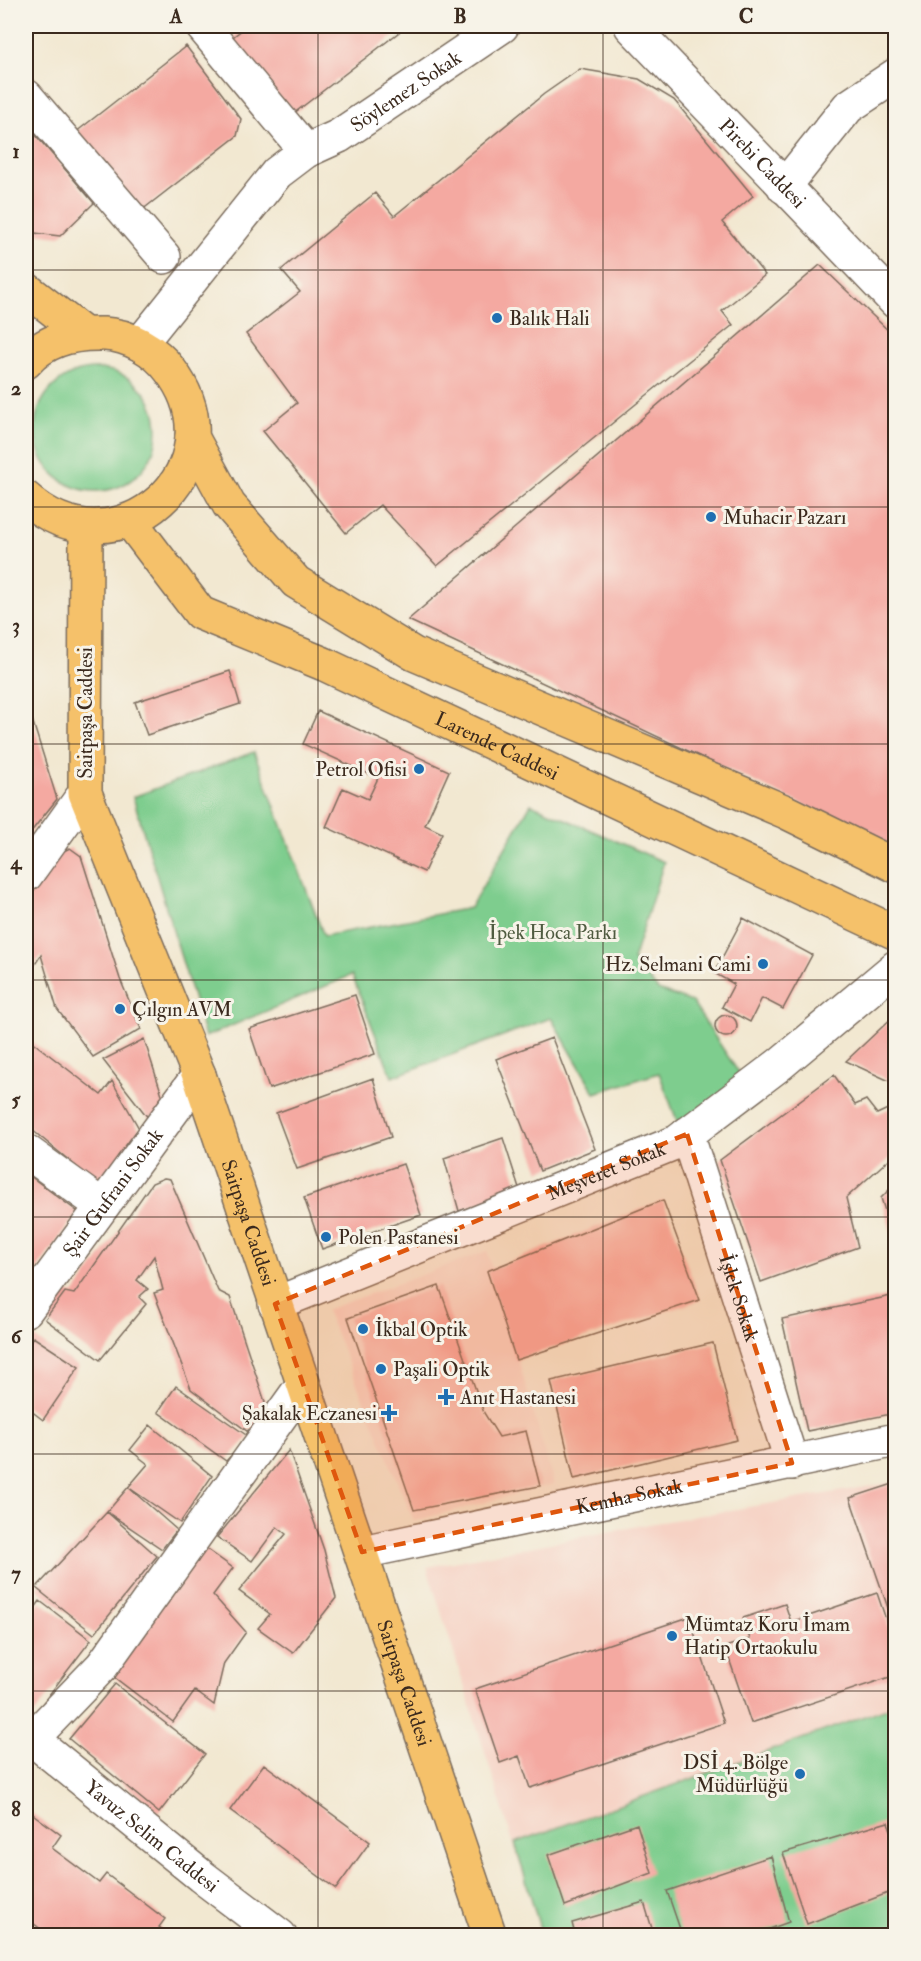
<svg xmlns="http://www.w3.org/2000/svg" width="921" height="1961" viewBox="0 0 921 1961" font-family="'IM FELL Double Pica',serif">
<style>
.built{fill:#f6d2c4}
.green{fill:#7ecd8e;stroke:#5c7c56;stroke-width:1.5}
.building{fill:#f4a9a1}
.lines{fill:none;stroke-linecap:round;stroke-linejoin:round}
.minor-casing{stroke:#7b6c5d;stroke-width:36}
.major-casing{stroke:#7b6c5d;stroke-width:36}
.minor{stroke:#fff;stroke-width:33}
.major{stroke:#f5c16b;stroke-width:33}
.marked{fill:#df570d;fill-opacity:0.2;stroke:#df570d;stroke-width:4.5;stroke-dasharray:12 8;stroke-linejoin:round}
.grid{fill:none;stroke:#3b2a1e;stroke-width:1.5;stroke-opacity:0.55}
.poi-dot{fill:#1f6fb2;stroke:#f7f3e8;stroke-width:2}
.labels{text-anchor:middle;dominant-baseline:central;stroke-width:6;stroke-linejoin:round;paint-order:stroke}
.street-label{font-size:20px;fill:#3b2a1e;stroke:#f7f3e8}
.poi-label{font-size:20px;fill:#3b2a1e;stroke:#f7f3e8;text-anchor:start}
.park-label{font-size:20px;fill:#4f5b40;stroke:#f7f3e8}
.neatline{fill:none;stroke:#3b2a1e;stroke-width:2}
.grid-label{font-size:20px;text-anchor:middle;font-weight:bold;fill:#3b2a1e}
</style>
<rect width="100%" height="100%" fill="#f7f3e8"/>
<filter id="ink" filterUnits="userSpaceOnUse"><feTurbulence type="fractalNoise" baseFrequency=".0167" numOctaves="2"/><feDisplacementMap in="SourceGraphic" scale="12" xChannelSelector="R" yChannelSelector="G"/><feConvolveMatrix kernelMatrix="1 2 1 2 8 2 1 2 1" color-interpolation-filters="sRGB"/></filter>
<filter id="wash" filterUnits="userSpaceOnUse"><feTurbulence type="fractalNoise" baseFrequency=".008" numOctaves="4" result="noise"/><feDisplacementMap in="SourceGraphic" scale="24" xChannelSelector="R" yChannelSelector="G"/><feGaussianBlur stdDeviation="1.35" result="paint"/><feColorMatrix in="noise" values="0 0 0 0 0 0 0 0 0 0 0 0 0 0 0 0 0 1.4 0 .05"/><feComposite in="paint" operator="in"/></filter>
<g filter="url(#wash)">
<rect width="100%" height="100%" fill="#f2e8d1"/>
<path class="built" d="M487,1251l67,233 -140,37 -88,-211z
M895,1482v453h-353l-115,-368 217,-42z"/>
<path class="green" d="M35 430a61 61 0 1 1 122 0a61 61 0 1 1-122 0Z
M254,752l70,184 146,-28 61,-104 133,58 -31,98 25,30 34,12 51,77 -64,47 -20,-53 -64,20 -44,-75 -159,59 -40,-102 -147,62 -72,-240z
M895,1705v230h-353l-27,-92z"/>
<g id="blocks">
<path class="building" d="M247,26h160l-118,91 -60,-77z
M186,46l55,73 -4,17 -95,74 -66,-78z
M580,69l59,10 35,21 79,96 -31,26 43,53 -43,36 11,14 -296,241 -57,-61 -34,28 -83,-102 34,-28 -51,-69 54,-42 -19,-22 94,-77 19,23 150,-122z
M26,124l68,79 -34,33 -34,-4z
M820,265l76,73v510l-488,-228z
M230,671l10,33 -93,31 -12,-33z
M26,700l31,99 -31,39z
M318,711l131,60 -24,54 17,8 -18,39 -98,-45 17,-39 25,11 10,-21 -75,-34z
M70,848l11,8 39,123 21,50 -48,28 -36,-48 -16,-54 -15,23v-84l27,-38z
M743,918l69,37 -29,54 -21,-11 -12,24 -28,-15 12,-23 -20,-11z
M355,995l20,59 -106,35 -20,-60z
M896,1014v70l-50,-23z
M715 1026a11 11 0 1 1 22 0a11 11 0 1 1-22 0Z
M26,1037l75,58 11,-14 29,51 -43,52 -72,-59z
M552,1038l43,111 -55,22 -44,-112z
M144,1039l23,71 -18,9 -46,-59z
M834,1075l21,30 11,-5 11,14 15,-7 4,5v41l-50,45 12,49 -97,35 -41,-122z
M373,1078l18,59 -94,32 -21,-56z
M503,1138l17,53 -61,20 -15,-53z
M403,1164l18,51 -99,34 -18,-51z
M26,1173l52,39 -45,63 -7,-6z
M164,1178l6,1 48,112 12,6 35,105 -8,23 -10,6 -56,-42 -37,-96 9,-3 -9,-34 -17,24 11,9 -9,8 7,7 -46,56 -55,-41 20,-27 9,2 78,-111z
M896,1183v60h-1l-14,-45z
M663,1200l37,100 -184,60 -29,-89z
M439,1286l45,127 15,24 27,-6 14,55 -126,24 -66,-192z
M896,1295v118l-89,18 -25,-112z
M33,1337l46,30 -36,53 -17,-13v-60z
M713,1343l24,97 -163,39 -23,-98z
M176,1386l73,51 -23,24 -68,-49z
M150,1425l62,51 -32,47 -52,-36 49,43 -15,19 -55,-37 41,-48 -18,-14z
M289,1450l35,100 12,48 -43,55 -35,-25 12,-14 -31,-23 47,-57 -9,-7 -25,34 -35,-24z
M896,1483v144l-1,1 -45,-130z
M107,1512l50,44 -63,78 -58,-46z
M201,1545l32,23 -20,27 33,37 -22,31 -10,42 -19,-14 -22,31 -67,-51z
M877,1593l19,56v26l-145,48 -26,-76 25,-8 -7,-21 42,-14 6,18z
M40,1601l51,39 -59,77 -6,-5v-92z
M689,1617l35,106 -194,65 -11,-32 -19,7 -25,-74z
M115,1684l90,70 -46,59 -90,-74z
M264,1764l106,78 -34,47 -106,-79z
M26,1809l35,26 -9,13 47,35 7,-9 59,45 -6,8 5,4 -3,4h-112l-23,-17z
M888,1822l8,22v46l-89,34 -24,-71z
M637,1824l15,49 -87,33 -17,-51z
M771,1856l18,66 -36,13h-71l-15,-44z
M644,1902l10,33h-79l-3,-12z"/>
</g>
</g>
<g filter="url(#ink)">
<use href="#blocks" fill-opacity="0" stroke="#7b6c5d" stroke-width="1.5"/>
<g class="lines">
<g class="minor-casing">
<g id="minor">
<path d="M202,26l104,125"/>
<path id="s1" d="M631,26l265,276"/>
<path d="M26,96l138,161"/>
<path d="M784,187l64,-80 48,-32"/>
<path id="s2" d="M140,344l137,-171 29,-22 33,-15 163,-110"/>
<path d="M26,875l59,-82"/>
<path id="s3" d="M687,1134l105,329"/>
<path d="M26,1151l75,54"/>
<path id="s4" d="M275,1304l402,-162 103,-78 116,-97"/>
<path id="s5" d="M26,1310l173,-235"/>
<path id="s6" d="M362,1552l534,-112"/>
<path id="s7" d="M26,1734l175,142 79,60"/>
<path d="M26,1745l76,-79 200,-280"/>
</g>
</g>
<g class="major-casing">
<g id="major">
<path d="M26,289l57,44"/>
<path d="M26,362c19,-23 50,-29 78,-28 25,1 51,16 66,36 74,96 -53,210 -144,128"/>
<path d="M192,437l37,68 67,77 118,72 372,158 110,54"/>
<path id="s8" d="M130,521l70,92 124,51 572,269"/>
<path id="s9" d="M86,527l-1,266 114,282 291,861"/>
</g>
</g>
<use href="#minor" class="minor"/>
<use href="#major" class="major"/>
</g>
</g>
<path class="marked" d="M687,1134l105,329 -430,89 -87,-248z"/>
<path class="grid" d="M318,26v1910M603,26v1910M26,270h870M26,507h870M26,744h870M26,980h870M26,1217h870M26,1454h870M26,1691h870"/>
<g class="poi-dot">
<circle cx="497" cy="318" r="6"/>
<circle cx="711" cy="517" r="6"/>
<circle cx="419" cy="769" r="6"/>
<circle cx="763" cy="964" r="6"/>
<circle cx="120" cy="1009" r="6"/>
<circle cx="326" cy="1237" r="6"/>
<circle cx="363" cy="1329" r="6"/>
<circle cx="381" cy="1369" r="6"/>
<path d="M443 1388h6v6h6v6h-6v6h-6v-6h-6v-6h6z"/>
<path d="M386 1404h6v6h6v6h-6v6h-6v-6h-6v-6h6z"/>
<circle cx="672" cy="1636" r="6"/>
<circle cx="800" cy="1774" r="6"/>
</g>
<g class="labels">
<g class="street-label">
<text stroke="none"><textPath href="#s2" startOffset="372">Söylemez Sokak</textPath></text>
<text stroke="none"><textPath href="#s1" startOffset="190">Pirebi Caddesi</textPath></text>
<text transform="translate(85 713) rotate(-90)">Saitpaşa Caddesi</text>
<text stroke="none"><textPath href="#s8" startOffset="441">Larende Caddesi</textPath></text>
<text stroke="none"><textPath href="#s4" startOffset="357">Meşveret Sokak</textPath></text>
<text stroke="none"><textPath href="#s5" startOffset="146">Şair Gufrani Sokak</textPath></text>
<text stroke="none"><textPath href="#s9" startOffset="726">Saitpaşa Caddesi</textPath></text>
<text stroke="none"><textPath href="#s3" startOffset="172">İşlek Sokak</textPath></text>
<text stroke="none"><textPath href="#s6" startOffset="273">Kemha Sokak</textPath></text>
<text stroke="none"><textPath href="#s9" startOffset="1212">Saitpaşa Caddesi</textPath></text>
<text stroke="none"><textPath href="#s7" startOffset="162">Yavuz Selim Caddesi</textPath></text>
</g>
<g class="poi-label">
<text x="509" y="318">Balık Hali</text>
<text x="723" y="517">Muhacir Pazarı</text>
<text x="407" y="769" text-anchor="end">Petrol Ofisi</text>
<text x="751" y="964" text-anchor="end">Hz. Selmani Cami</text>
<text x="132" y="1009">Çılgın AVM</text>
<text x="338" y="1237">Polen Pastanesi</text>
<text x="375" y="1329">İkbal Optik</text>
<text x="393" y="1369">Paşali Optik</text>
<text x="460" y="1397">Anıt Hastanesi</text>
<text x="377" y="1413" text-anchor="end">Şakalak Eczanesi</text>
<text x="684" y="1624">Mümtaz Koru İmam<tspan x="684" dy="23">Hatip Ortaokulu</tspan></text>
<text x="788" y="1762" text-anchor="end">DSİ 4. Bölge<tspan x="788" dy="23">Müdürlüğü</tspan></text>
</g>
<g class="park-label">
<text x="553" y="932">İpek Hoca Parkı</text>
</g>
</g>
<rect width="921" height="1961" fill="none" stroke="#f7f3e8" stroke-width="66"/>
<rect x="33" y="33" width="855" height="1895" class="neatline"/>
<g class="grid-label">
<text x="176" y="23">A</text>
<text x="460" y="23">B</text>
<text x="746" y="23">C</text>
<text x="16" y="158">1</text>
<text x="16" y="395">2</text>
<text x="16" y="632">3</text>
<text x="16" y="869">4</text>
<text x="16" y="1106">5</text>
<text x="16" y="1343">6</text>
<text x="16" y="1580">7</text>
<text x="16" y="1816">8</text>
</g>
</svg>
